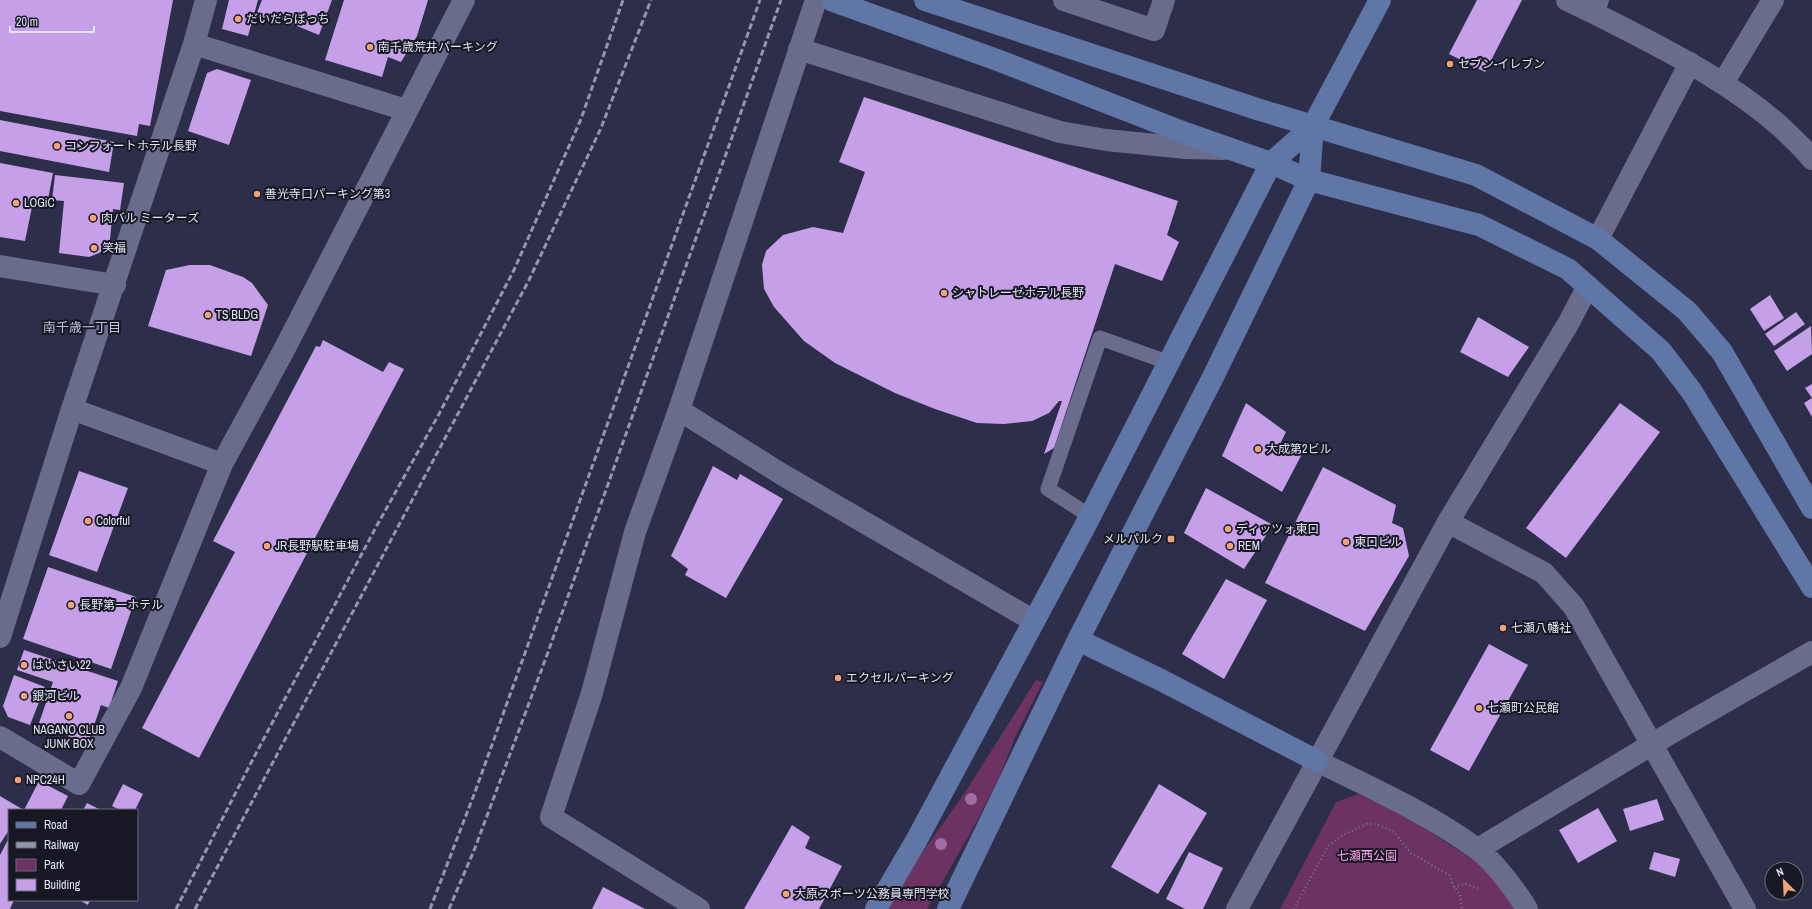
<svg xmlns="http://www.w3.org/2000/svg" width="1812" height="909" viewBox="0 0 1812 909" font-family="'Archivo Narrow','Noto Sans JP',sans-serif">
<style>
.green{fill:#6b3262}
.building{fill:#c5a0e9}
.lines{fill:none;stroke-linecap:round;stroke-linejoin:round}
.path{stroke:#74758d;stroke-width:2.5;stroke-dasharray:1 3;stroke-linecap:butt}
.lane{stroke:#6a6c8b;stroke-width:15}
.street{stroke:#6a6c8b;stroke-width:22}
.secondary{stroke:#6076a6;stroke-width:22}
.rail{stroke:#9596ac;stroke-width:3;stroke-dasharray:6 3;stroke-linecap:butt}
.tree{fill:#9e6ea2}
.poi-dot{fill:#efa376;stroke:#171824;stroke-width:1.5}
.labels{text-anchor:middle;dominant-baseline:central;stroke-width:4;stroke-linejoin:round;paint-order:stroke}
.poi-label{font-size:12px;fill:#e3e4f6;stroke:#171824;text-anchor:start}
.park-label{font-size:12px;fill:#fba2eb;stroke:#171824}
.neighbourhood-label{font-size:13px;fill:#bfc2e4;stroke:#171824}
</style>
<rect width="100%" height="100%" fill="#2d2e49"/>
<path class="green" d="M1036,680l7,2 -27,53 -17,43 -22,43 -50,88h-38l25,-45 50,-70z
M1358,794l46,21 88,57 23,37h-235l56,-107z"/>
<path class="building" d="M0,0h173l-23,126 -11,-2 -2,12 -137,-25z
M229,0h29l-10,36 -26,-7z
M262,0h70l-13,35 -39,-16 -2,5 -22,-9z
M344,0h84l-11,36 -16,26 -13,-5 -6,20 -57,-17z
M1477,0h45l-37,72 -36,-18z
M217,69l34,11 -22,65 -41,-14 19,-58z
M864,97l314,104 -11,34 12,7 -17,39 -47,-17 -61,184 -10,6 18,-53h-3l-10,12 -17,8 -28,3 -27,-1 -42,-14 -40,-16 -60,-30 -31,-22 -30,-34 -10,-18 -2,-24 4,-14 17,-16 30,-8 30,6 22,-61 -26,-10z
M0,120l114,22 -5,30 -109,-21z
M0,163l53,10 -6,32 -14,-3 -8,39 -25,-4z
M55,175l69,8 -4,27 -7,-1 -4,40 -20,8 -30,-4 5,-52 -12,-1z
M190,265h20l33,12 9,6 16,22 -17,51 -103,-30 18,-56z
M1770,295l14,23 -20,13 -14,-22z
M1796,312l9,12 -31,22 -9,-12z
M1478,317l51,30 -21,30 -48,-25z
M1811,326l1,28 -25,17 -13,-20z
M323,340l60,32 6,-10 15,7 -205,389 -57,-30 93,-176 -22,-11 103,-195 4,1z
M1812,384v33l-8,-14 8,-5 -7,-10z
M1246,403l40,29 -6,12 22,10 -20,38 -60,-36z
M1620,403l40,29 -94,126 -40,-30z
M713,466l24,14 3,-6 43,25 -57,99 -41,-23 3,-6 -17,-13z
M1323,467l73,38 -4,18 11,5 6,28 -44,75 -100,-48z
M79,471l49,17 -31,84 -48,-17z
M1206,488l67,37 -29,44 -60,-36z
M48,567l88,30 -25,72 -88,-30z
M1226,579l41,21 -43,79 -42,-25z
M1489,644l39,21 -59,106 -39,-21z
M24,650l94,31 -9,27 -8,-3 -13,38 -50,-17 15,-44 -36,-12z
M14,675l31,12 -15,38 -22,-8 -5,-11z
M39,781l29,15 -7,14h-37z
M123,784l20,10 -8,16h-15l-8,-4z
M1159,784l48,29 -49,81 -47,-27z
M0,796l22,13 -13,1v20l-9,14z
M1657,799l7,21 -34,11 -7,-22z
M87,803l14,7h-18z
M1598,808l19,33 -39,22 -19,-33z
M792,825l18,12 -5,11 37,18 -23,43h-75z
M9,838v62h5l-4,9h-10v-54z
M1189,852l34,16 -20,41h-18l-19,-10z
M1654,852l26,7 -5,18 -26,-8z
M603,887l42,22h-53z
M79,900h11l-2,5z"/>
<g class="lines">
<path class="path" d="M1454,887l12,-3 14,5
M1460,895l2,14
M1294,909l34,-63 15,-11 24,-11h10l17,8 17,21 38,22 5,12 7,9"/>
<path class="lane" d="M1090,516l-42,-27 52,-151 70,25"/>
<path class="street" d="M1064,0l90,30 10,-30
M1567,0l25,12
M1598,0l-6,12c66,34 134,66 190,116 10,10 21,19 30,31
M194,44l212,66
M799,49l261,83 46,8 80,8 38,1
M1723,83l50,-83
M1598,239l92,-176
M0,266l115,19
M72,409l150,55
M679,410l137,-410
M1448,522l96,51 30,34 171,302
M0,637l72,-228 122,-365 12,-44
M0,737l79,47 52,-96 91,-224 62,-114 180,-350
M1317,761c54,27 111,52 160,88 17,12 39,42 50,60
M1478,849l198,-119 136,-78
M699,909l-148,-92 41,-124 43,-161 44,-122 104,65 251,146
M1237,909l211,-387 120,-198 20,-38"/>
<path class="secondary" d="M925,0l332,109 219,66 122,64 89,72 35,41 90,156
M833,1l167,60 185,72 86,30 38,17 170,45 89,44 93,82 31,41 120,195
M1078,640l83,40 156,81
M876,909l40,-68 168,-313 187,-365 42,-37 67,-126
M948,909l130,-269 135,-263 96,-197 4,-54"/>
<path class="rail" d="M176,909l77,-150 122,-230 64,-115 75,-144 67,-151 42,-119
M195,909l334,-629 72,-152 50,-128
M430,909l45,-117 285,-792
M449,909l26,-61 72,-193 234,-655"/>
</g>
<g class="tree">
<circle cx="971" cy="799" r="6"/>
<circle cx="941" cy="844" r="6"/>
</g>
<g class="poi-dot">
<circle cx="238" cy="19" r="4"/>
<circle cx="370" cy="47" r="4"/>
<circle cx="1450" cy="64" r="4"/>
<circle cx="57" cy="146" r="4"/>
<circle cx="257" cy="194" r="4"/>
<circle cx="16" cy="203" r="4"/>
<circle cx="93" cy="218" r="4"/>
<circle cx="94" cy="248" r="4"/>
<circle cx="944" cy="293" r="4"/>
<circle cx="208" cy="315" r="4"/>
<circle cx="1258" cy="449" r="4"/>
<circle cx="88" cy="521" r="4"/>
<circle cx="1228" cy="529" r="4"/>
<rect x="1167" y="535" width="8" height="8" rx="2"/>
<circle cx="1346" cy="542" r="4"/>
<circle cx="267" cy="546" r="4"/>
<circle cx="1230" cy="546" r="4"/>
<circle cx="71" cy="605" r="4"/>
<circle cx="1503" cy="628" r="4"/>
<circle cx="24" cy="665" r="4"/>
<circle cx="838" cy="678" r="4"/>
<circle cx="24" cy="696" r="4"/>
<circle cx="1479" cy="708" r="4"/>
<circle cx="69" cy="716" r="4"/>
<circle cx="18" cy="780" r="4"/>
<circle cx="786" cy="894" r="4"/>
</g>
<g class="labels">
<g class="poi-label">
<text x="246" y="19">だいだらぼっち</text>
<text x="378" y="47">南千歳荒井パーキング</text>
<text x="1458" y="64">セブン-イレブン</text>
<text x="65" y="146">コンフォートホテル長野</text>
<text x="265" y="194">善光寺口パーキング第3</text>
<text x="24" y="203">LOGiC</text>
<text x="101" y="218">肉バル ミーターズ</text>
<text x="102" y="248">笑福</text>
<text x="952" y="293">シャトレーゼホテル長野</text>
<text x="216" y="315">TS BLDG</text>
<text x="1266" y="449">大成第2ビル</text>
<text x="96" y="521">Colorful</text>
<text x="1236" y="529">ディッツォ東口</text>
<text x="1163" y="539" text-anchor="end">メルパルク</text>
<text x="1354" y="542">東口ビル</text>
<text x="275" y="546">JR長野駅駐車場</text>
<text x="1238" y="546">REM</text>
<text x="79" y="605">長野第一ホテル</text>
<text x="1511" y="628">七瀬八幡社</text>
<text x="32" y="665">はいさい22</text>
<text x="846" y="678">エクセルパーキング</text>
<text x="32" y="696">銀河ビル</text>
<text x="1487" y="708">七瀬町公民館</text>
<text x="69" y="730" text-anchor="middle">NAGANO CLUB<tspan x="69" dy="14">JUNK BOX</tspan></text>
<text x="26" y="780">NPC24H</text>
<text x="794" y="894">大原スポーツ公務員専門学校</text>
</g>
<g class="park-label">
<text x="1367" y="856">七瀬西公園</text>
</g>
<g class="neighbourhood-label">
<text x="82" y="327">南千歳一丁目</text>
</g>
</g>
<rect x="8" y="809" width="130" height="92" fill="#171824" stroke="#696a78"/>
<rect x="16" y="822" width="20" height="6" fill="#6076a6" stroke="#696a78"/>
<text x="44" y="829" font-size="12" fill="#e3e4f6">Road</text>
<rect x="16" y="842" width="20" height="6" fill="#9596ac" stroke="#696a78"/>
<text x="44" y="849" font-size="12" fill="#e3e4f6">Railway</text>
<rect x="16" y="859" width="20" height="12" fill="#6b3262" stroke="#696a78"/>
<text x="44" y="869" font-size="12" fill="#e3e4f6">Park</text>
<rect x="16" y="879" width="20" height="12" fill="#c5a0e9" stroke="#696a78"/>
<text x="44" y="889" font-size="12" fill="#e3e4f6">Building</text>
<g transform="translate(1784 881) rotate(336)"><circle r="19" fill="#171824" stroke="#696a78"/>
<path d="M0-3L7 15L0 10L-7 15Z" fill="#efa376"/>
<text y="-6" font-size="11" font-weight="bold" text-anchor="middle" fill="#e3e4f6">N</text>
</g>
<path d="M10 26v6h84v-6" fill="none" stroke="#e3e4f6" stroke-width="2"/>
<text x="16" y="26" font-size="12" fill="#e3e4f6" stroke="#171824" stroke-width="3" paint-order="stroke">20 m</text>
</svg>
